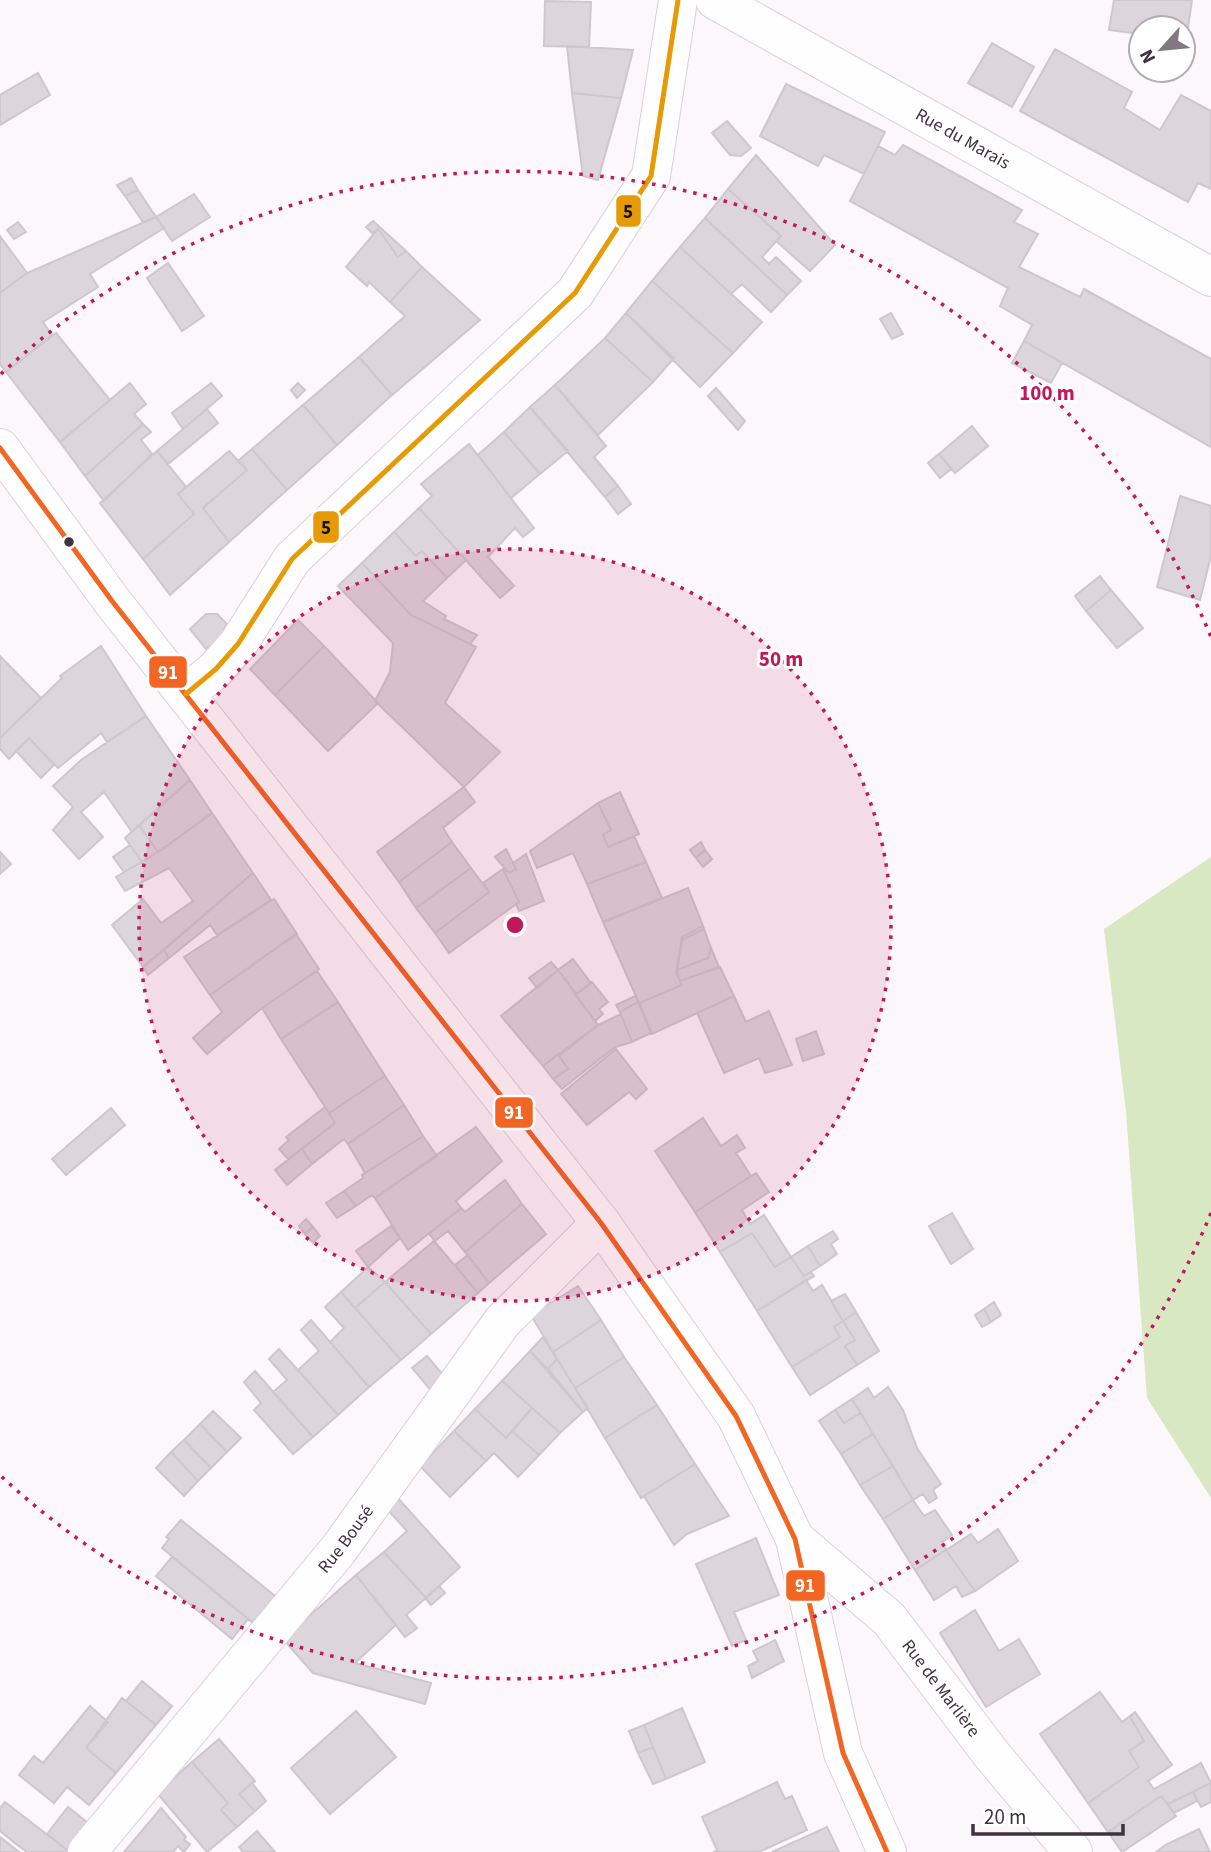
<svg xmlns="http://www.w3.org/2000/svg" width="1211" height="1852" viewBox="0 0 1211 1852" font-family="'Source Sans 3',sans-serif">
<style>
.green{fill:#d8e8c3}
.building{fill:#dcd5dc;stroke:#cec7ce;stroke-width:2}
.lines{fill:none;stroke-linecap:round;stroke-linejoin:round}
.minor-casing{stroke:#d9d1d9;stroke-width:40}
.tertiary-casing{stroke:#d9d1d9;stroke-width:40}
.minor{stroke:#fefefe;stroke-width:38}
.tertiary{stroke:#fefefe;stroke-width:38}
.bus-1-casing{stroke:#fff;stroke-width:10}
.bus-2-casing{stroke:#fff;stroke-width:10}
.bus-1{stroke:#f26522;stroke-width:5}
.bus-2{stroke:#e59a06;stroke-width:5}
.ring{fill:none;stroke:#c2185b;stroke-width:3.5;stroke-dasharray:3.5 7}
.bus-dot{fill:#3f333f;stroke:#fff;stroke-width:2.5}
.labels{text-anchor:middle;dominant-baseline:central;stroke-width:6;stroke-linejoin:round;paint-order:stroke}
.street-label{font-size:18px;fill:#3f333f;stroke:#fff}
.centre{fill:#c2185b;stroke:#fff;stroke-width:3.5}
.ring-label{font-size:21px;text-anchor:middle;font-weight:bold;fill:#c2185b;stroke:#fff;stroke-width:6;stroke-linejoin:round;paint-order:stroke}
.line-badge{stroke:#fff;stroke-width:2.5}
.badge-label{font-size:19px;text-anchor:middle;font-weight:bold;fill:#fff}
.pale-badge-label{font-size:19px;text-anchor:middle;font-weight:bold;fill:#111}
</style>
<rect width="100%" height="100%" fill="#fbf7fb"/>
<path class="green" d="M1211,857v641l-64,-100 -21,-286 -22,-183z"/>
<path class="building" d="M1114,0h78l-6,41 -3,-1v-12h-42v6l-32,-4z
M545,1l46,1 -2,45 -45,-1z
M992,43l42,24 -22,40 -44,-24z
M567,46l66,4 -12,48 -49,-5z
M1055,49l77,43 -8,16 36,22 21,-35 30,16v78l-13,-6 -10,19 -168,-91z
M38,73l12,22 -50,30v-30z
M786,84l99,48 -21,42 -40,-19 -6,11 -58,-30z
M572,93l49,5 -23,82 -15,-4z
M727,121l24,27 -10,8 -11,-1 -18,-22z
M903,145l119,65 -8,12 24,12 -19,33 61,30 4,-8 127,70v88l-187,-106 8,-16 -32,-19 8,-18 -158,-87 28,-55 17,9z
M756,155l79,90 -25,26 -34,-30 5,-5 -53,-47z
M131,178l7,12 -13,6 -8,-11z
M728,189l53,47 -19,21 7,7 7,-7 25,24 -14,14 -82,-77z
M138,190l18,27 -13,5 -18,-26z
M194,194l16,23 -38,24 -16,-24z
M156,217l8,11 -74,46 8,13 -55,35 9,13 -46,37 -6,-8v-71l27,-20z
M705,218l82,77 -16,17 -29,-28 -11,10 -51,-47z
M373,221l33,30 -8,6 -20,-28 -6,4 -6,-6z
M18,222l8,10 -12,7 -7,-9z
M378,229l20,28 8,-6 16,16 -32,35 -21,-20 -2,4 -21,-19z
M0,236l27,37 -27,20z
M680,247l82,75 -29,31 -81,-72z
M168,263l36,53 -22,15 -35,-53z
M422,267l58,53 -88,75 -33,-38 46,-41 -15,-14z
M652,281l81,72 -33,34 -74,-74z
M626,313l48,45 -21,24 -48,-44z
M891,313l12,21 -11,5 -12,-20z
M56,333l54,67 -50,42 -54,-70z
M605,338l48,44 -55,53 -43,-50z
M1024,341l38,22 -11,20 -39,-20z
M359,357l33,38 -55,50 -34,-40z
M130,383l16,21 -12,10 9,10 -58,52 -25,-34z
M211,383l11,13 -39,33 -11,-16z
M298,383l7,7 -8,8 -6,-8z
M555,385l51,61 -12,11 24,29 -13,11 -75,-90z
M716,388l29,33 -7,9 -30,-34z
M303,405l34,40 -50,45 -35,-41z
M530,407l38,44 -28,23 -36,-42z
M207,409l11,14 -50,41 -11,-13z
M143,424l8,8 -10,8 11,14 -48,47 -19,-25z
M972,426l16,20 -33,27 -16,-19z
M504,432l36,42 -29,24 -33,-43z
M469,444l65,84 -11,9 -8,-9 -27,29 26,29 -14,12 -81,-90 13,-12 -11,-12z
M252,449l35,41 -58,52 -26,-34 44,-38 -9,-9z
M157,451l29,36 -8,7 16,20 -51,45 -43,-56z
M229,451l18,19 -44,38 26,34 -59,53 -27,-36 51,-45 -16,-20z
M939,454l12,15 -11,9 -12,-15z
M618,486l13,18 -13,10 -13,-17z
M1180,496l31,10v50l-11,44 -43,-13z
M419,508l47,52 -19,18 -25,-27 -6,5 -22,-24z
M394,532l22,24 6,-5 25,27 -24,23 23,15 -2,3 33,16 -7,9 -59,-29 -49,-52z
M362,563l49,52 65,32 -31,56 55,49 -36,35 -89,-86 15,-29 3,-29 -55,-57z
M1100,576l11,14 -25,21 -11,-15z
M1111,590l32,38 -26,20 -31,-37z
M206,614h11l10,10 -7,15 -14,10 -16,-20z
M298,620l26,26 -49,49 -25,-26z
M101,646l45,70 -39,26 -6,-9 -43,35 -29,-30 -20,21 -9,-10v-11l62,-60 -2,-2z
M324,646l54,57 -50,48 -53,-56z
M0,656l41,42 -41,40z
M146,716l44,64 -58,52 -28,-40 -23,20 22,25 -24,22 -26,-29 20,-23 -20,-21 28,-26z
M29,738l25,27 -13,13 -25,-27z
M190,780l22,33 -54,39 -19,-27z
M464,787l11,15 -32,26 9,14 -53,40 -22,-30z
M620,792l19,42 -31,13 -5,-12 8,-5 -13,-27z
M598,803l13,27 -8,5 5,12 26,-11 12,26 -59,22 -14,-31 -36,15 -7,-17z
M212,813l41,60 -110,94 -31,-42 31,-26 18,24 32,-22 -24,-33 -44,23 -9,-14 47,-28z
M139,825l19,27 -16,10 -17,-24z
M452,842l19,26 -55,40 -17,-26z
M701,842l4,8 -9,8 -6,-8z
M130,845l12,17 -18,10 -11,-15z
M506,849l10,20 -7,4 -14,-16z
M705,850l7,9 -9,8 -7,-9z
M0,852l11,12 -11,10z
M526,854l18,47 -25,10 -3,-7 3,-2 -16,-33 2,-1 4,5 7,-4 -3,-6z
M646,862l16,36 -59,24 -16,-38z
M471,868l18,24 -54,41 -19,-25z
M503,869l16,33 -70,51 -14,-20 54,-41 -6,-9z
M253,873l18,27 -54,35 -7,-10 -41,33 -5,-8z
M688,888l15,38 -21,11 -6,36 6,12 -43,18 -36,-81z
M274,899l23,35 -87,61 -26,-38z
M703,926l1,3 -22,11v-3z
M704,929l7,19 -3,10 -31,12 5,-30z
M296,934l23,35 -57,39 -55,46 -14,-16 29,-26 -12,-17z
M711,948l8,19 -39,14 -3,-11 31,-12z
M164,950l5,8 -21,17 -5,-8z
M573,959l18,24 -14,11 -19,-24z
M551,962l7,8 -21,18 -8,-10z
M720,967l14,29 -82,38 -13,-31 43,-18 -2,-4z
M558,970l40,55 -55,41 -42,-50z
M317,971l21,31 -57,37 -19,-31z
M592,982l16,20 -9,7 4,5 -8,7 -20,-26z
M635,996l3,6 -18,10 -4,-7z
M734,996l12,26 23,-11 23,54 -27,8 -6,-15 -35,15 -27,-60z
M338,1002l47,74 -56,37 -48,-74z
M638,1002l13,31 -19,9 -12,-30z
M621,1014l11,28 -17,5 -53,42 -9,-10 15,-10 -9,-13 39,-31z
M816,1031l8,23 -21,7 -7,-22z
M616,1049l31,40 -11,10 -7,-7 -42,33 -26,-31z
M558,1054l10,15 -15,10 -10,-13z
M385,1076l19,29 -56,39 -4,-5 -32,25 -10,-15 33,-26 -6,-10z
M404,1105l19,31 -58,37 -17,-29z
M325,1107l10,16 -47,36 -9,-10 10,-9 -3,-3z
M111,1108l14,17 -59,50 -14,-16z
M703,1118l18,28 16,-11 8,13 -9,5 15,23 -56,36 -40,-61z
M476,1127l26,34 -46,40 5,7 -53,42 -33,-52z
M423,1136l14,20 -62,42 -3,-3 -16,11 -12,-15 19,-13 -1,-3z
M302,1149l10,15 -25,21 -12,-15z
M756,1173l13,19 -27,18 8,14 14,-9 27,42 -16,10 -23,-34 -32,19 -25,-40z
M505,1180l17,24 -57,48 -17,-21 -13,10 -6,-7 32,-26 4,4z
M344,1191l12,15 -19,12 -11,-15z
M522,1204l24,30 -57,49 -24,-31z
M952,1213l21,36 -22,15 -22,-38z
M306,1219l7,8 -8,7 -6,-8z
M391,1226l9,12 -32,29 -12,-16z
M313,1227l7,9 -7,7 -8,-9z
M833,1231l5,8 -7,5 6,10 -17,12 -12,-20z
M752,1233l23,34 16,-10 13,19 7,-4 3,4 -57,35 -37,-59z
M434,1241l44,52 -47,41 -46,-52z
M808,1246l12,20 -16,10 -13,-19z
M468,1255l21,28 -11,10 -23,-28z
M368,1267l17,15 -30,26 -14,-16z
M806,1280l7,11 9,-6 21,36 -9,6 6,10 -48,30 -35,-56z
M385,1282l46,52 -30,26 -46,-52z
M578,1286l23,34 -48,32 -22,-37z
M341,1292l60,68 -32,27 -39,-45 14,-14 -19,-21z
M845,1294l11,18 -13,9 -12,-20z
M994,1302l7,13 -10,7 -7,-13z
M984,1309l7,13 -9,5 -7,-12z
M856,1312l23,39 -22,14 -12,-19 10,-6 -12,-19z
M311,1320l58,67 -31,28 -40,-45 21,-19 -18,-21z
M601,1320l23,37 -49,31 -22,-36z
M843,1321l12,19 -10,6 12,19 -47,30 -18,-28 48,-30 -6,-10z
M543,1337l14,22 -9,10 -18,-18z
M279,1349l59,66 -25,22 -40,-45 14,-12 -18,-21z
M530,1351l53,61 -23,21 -58,-52z
M427,1356l18,21 -11,17 -22,-26z
M624,1357l33,48 -52,33 -30,-50z
M557,1359l31,49 -5,4 -35,-43z
M255,1371l58,66 -20,17 -39,-44 7,-7 -17,-21z
M502,1381l30,27 -26,30 -31,-29z
M888,1387l15,23 14,38 24,36 -8,6 4,8 -8,5 -6,-9 -10,6 -61,-101 16,-11 6,10z
M852,1399l9,14 -17,10 -9,-13z
M657,1405l38,59 -54,34 -36,-60z
M532,1408l28,25 -21,22 -27,-24z
M475,1409l31,29 6,-7 27,24 -21,22 -24,-24 -8,8 -32,-30z
M835,1410l9,13 17,-10 12,21 -32,20 -22,-33z
M213,1411l28,27 -14,14 -27,-28z
M200,1424l27,28 -16,16 -27,-28z
M454,1431l32,30 -36,36 -30,-31z
M873,1434l20,32 -33,19 -19,-31z
M184,1440l27,28 -13,13 -27,-29z
M171,1452l27,29 -14,15 -28,-28z
M695,1464l34,52 -42,18 -13,11 -30,-49z
M893,1466l20,34 -30,19 -23,-34z
M396,1496l64,71 -34,31 -42,-46 23,-21 -21,-23z
M913,1500l11,16 11,-6 17,25 -10,7 4,8 -31,20 -32,-51z
M181,1520l99,80 -22,27 -96,-79 7,-9 -3,-2z
M998,1529l20,32 -43,30 -29,-41 25,-16 7,9z
M756,1538l23,57 -45,17 12,28 -14,6 -36,-82z
M946,1550l29,41 -13,6 -6,-11 -22,14 -19,-30z
M384,1552l42,46 -20,17 11,13 -12,9 -49,-62z
M172,1557l76,62 -16,20 -76,-63z
M356,1575l40,50 -41,38 76,20 -6,21 -112,-31 -30,-34z
M439,1586l6,7 -14,12 -6,-7z
M975,1610l24,41 20,-12 21,35 -54,33 -46,-74z
M775,1640l9,21 -32,17 -4,-12 10,-5 -5,-10z
M142,1681l30,25 -16,19 -30,-24z
M1100,1692l22,30 12,-9 -4,4 14,24 -15,10 10,16 -51,36 -48,-69z
M122,1698l34,27 -40,48 -30,-25z
M90,1706l18,16 -22,26 30,25 -27,32 -22,-18 -13,16 -35,-28 15,-19 9,7z
M682,1708l23,54 -39,17 -22,-54z
M356,1711l40,46 -66,57 -39,-46z
M1135,1712l37,53 -24,16 6,8 47,-26 10,20 -43,21 -7,-8 -53,36 -20,-29 51,-36 -10,-16 15,-10 -14,-24z
M644,1725l9,22 -15,6 -9,-22z
M219,1739l36,42 -16,13 16,17 -18,16 -16,-17 7,-7 -36,-41z
M653,1747l13,32 -13,5 -15,-31z
M192,1762l36,41 -7,7 16,17 -30,25 -50,-59z
M777,1782l8,17 7,-3 15,34 -48,22h-45l3,-2 -15,-33z
M252,1783l14,18 -11,10 -16,-17z
M1211,1783v19l-10,5 -8,-15z
M1193,1792l4,9 -23,12 -6,-9z
M1161,1796l15,20 -54,36 -14,-20z
M5,1802l62,48 -1,2h-39l-11,-8 -16,-13v-23z
M68,1807l20,16 -21,27 -20,-16z
M161,1808l25,29 -2,3 6,4 -6,8 -6,-6 -5,6h-49z
M827,1827l12,25h-67z
M1199,1829l11,23h-54l11,-8z
M257,1831l18,21h-32l-4,-5z
M0,1837l19,15h-19z"/>
<g class="lines">
<g class="minor-casing">
<g id="minor">
<path id="s1" d="M715,0l496,277"/>
<path d="M186,694l30,-25 22,-25 54,-85 283,-266 76,-117 27,-176"/>
<path id="s2" d="M795,1539l94,80 103,136 81,97"/>
<path id="s3" d="M87,1852l252,-303 163,-227 99,-99"/>
</g>
</g>
<g class="tertiary-casing">
<path id="tertiary" d="M0,448l112,153 489,622 135,193 59,123 48,214 44,99"/>
</g>
<use href="#minor" class="minor"/>
<use href="#tertiary" class="tertiary"/>
<g class="bus-1-casing">
<path id="bus-1" d="M0,448l112,153 489,622 135,193 59,123 48,214 44,99"/>
</g>
<g class="bus-2-casing">
<path id="bus-2" d="M186,694l30,-25 22,-25 54,-85 283,-266 76,-117 27,-176"/>
</g>
<use href="#bus-1" class="bus-1"/>
<use href="#bus-2" class="bus-2"/>
</g>
<circle cx="515" cy="925" r="376" fill="#c2185b" fill-opacity=".12"/>
<g class="ring">
<circle cx="515" cy="925" r="376"/>
<path d="M1211 1213A753 753 0 0 1 1 1476M1 374A753 753 0 0 1 1211 637"/>
</g>
<circle class="bus-dot" cx="69" cy="542" r="6"/>
<g class="labels">
<g class="street-label">
<text stroke="none"><textPath href="#s1" startOffset="284">Rue du Marais</textPath></text>
<text stroke="none"><textPath href="#s3" startOffset="406">Rue Bousé</textPath></text>
<text stroke="none"><textPath href="#s2" startOffset="210">Rue de Marlière</textPath></text>
</g>
</g>
<circle cx="515" cy="925" r="10" class="centre"/>
<g class="ring-label">
<text x="1047" y="400">100 m</text>
<text x="781" y="666">50 m</text>
</g>
<g class="line-badge">
<rect x="615" y="194" width="27" height="34" rx="7" fill="#e59a06"/>
<rect x="312" y="510" width="28" height="34" rx="7" fill="#e59a06"/>
<rect x="148" y="655" width="40" height="34" rx="7" fill="#f26522"/>
<rect x="494" y="1096" width="40" height="33" rx="7" fill="#f26522"/>
<rect x="785" y="1569" width="41" height="33" rx="7" fill="#f26522"/>
</g>
<g class="badge-label">
<text x="168" y="679">91</text>
<text x="514" y="1119">91</text>
<text x="805" y="1592">91</text>
</g>
<g class="pale-badge-label">
<text x="628" y="218">5</text>
<text x="326" y="534">5</text>
</g>
<g transform="translate(1162 49) rotate(243)"><circle r="33" fill="#ffffff" stroke="#b2adb2" stroke-width="2"/>
<path d="M0-5L12 26L0 18L-12 26Z" fill="#817881"/>
<text y="-10" font-size="19" font-weight="bold" text-anchor="middle" fill="#3f333f">N</text>
</g>
<path d="M973 1824v10h150v-10" fill="none" stroke="#3f333f" stroke-width="3.5"/>
<text x="984" y="1824" font-size="21" fill="#3f333f" stroke="#ffffff" stroke-width="5" paint-order="stroke">20 m</text>
</svg>
